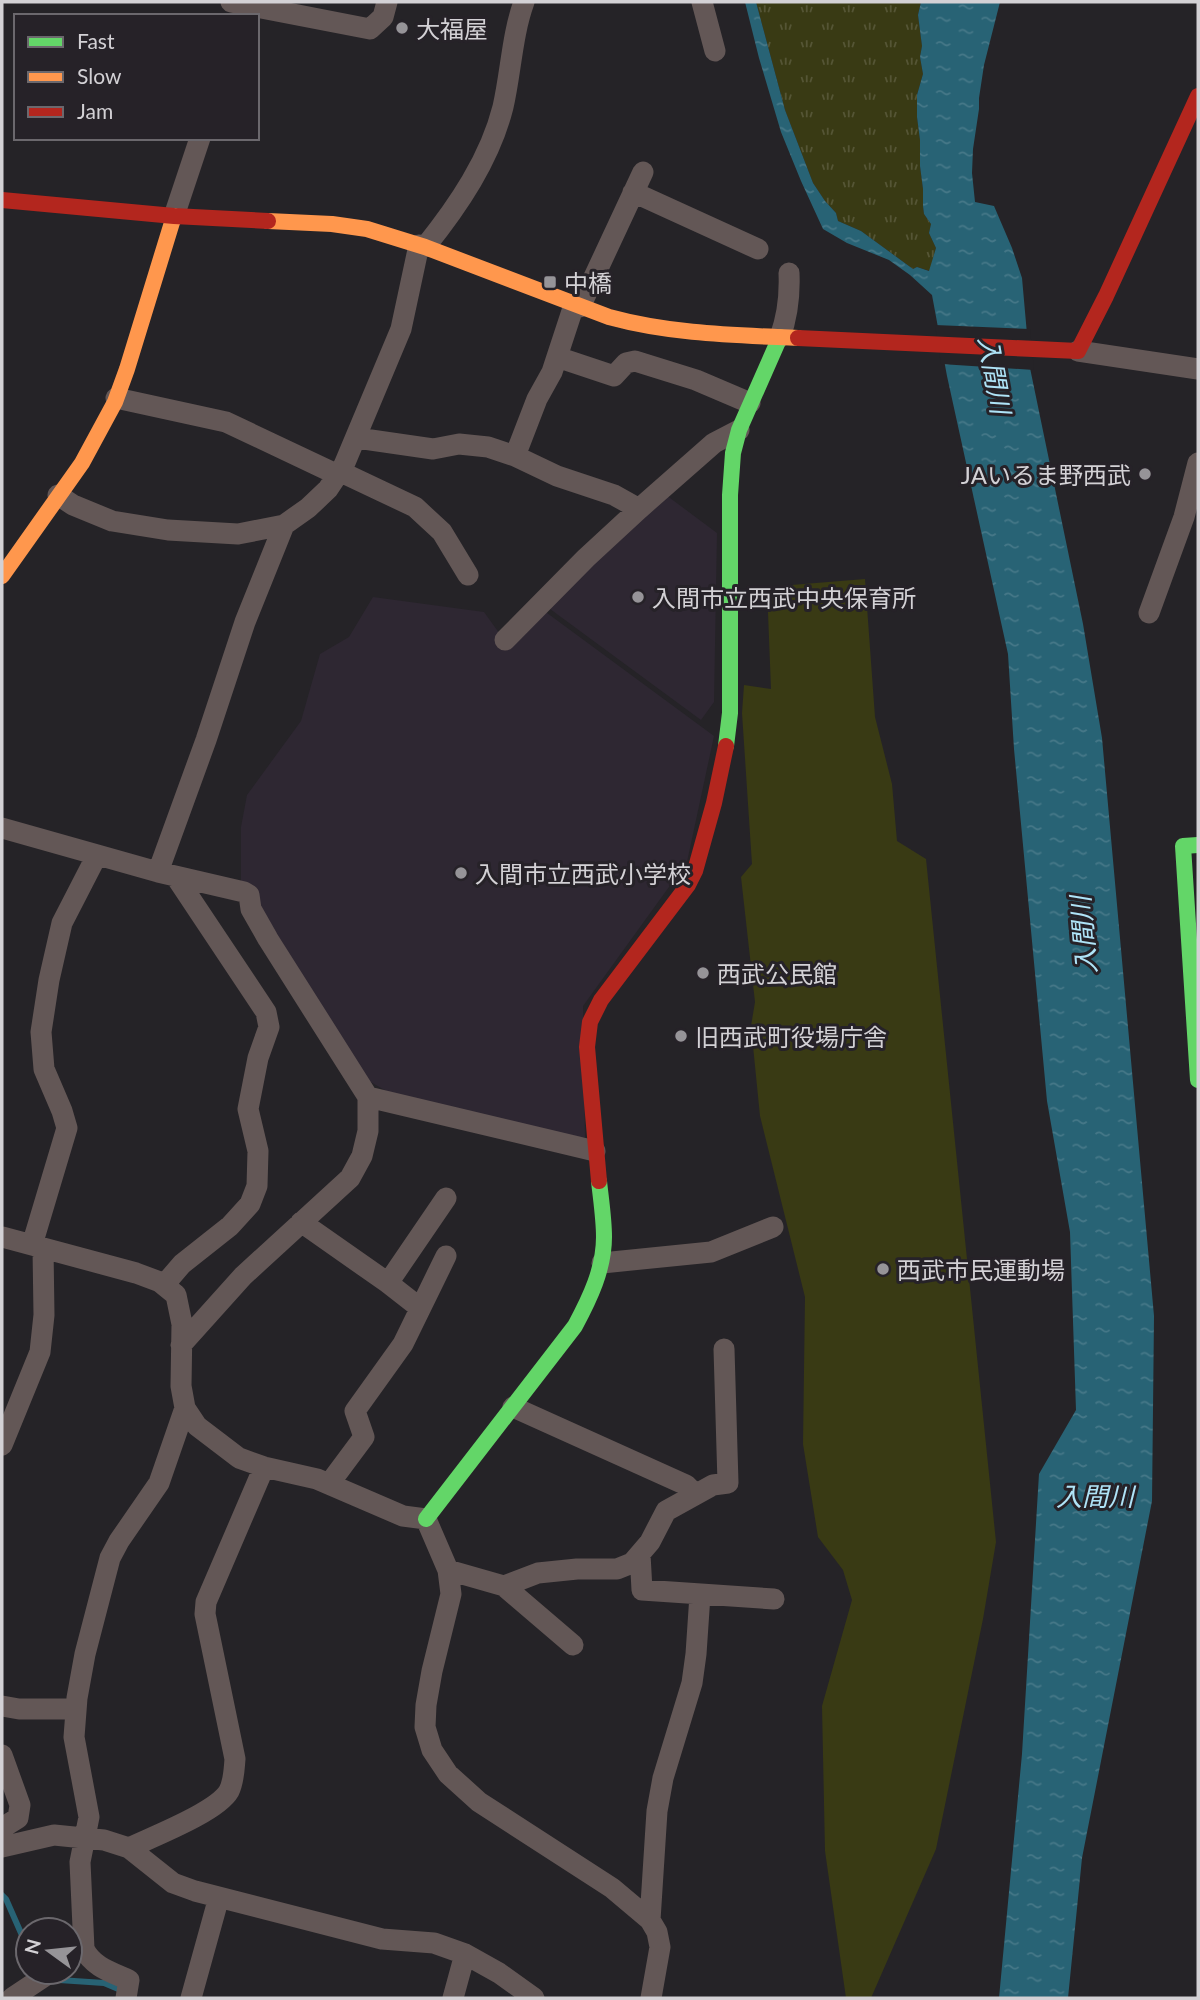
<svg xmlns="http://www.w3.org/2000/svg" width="1200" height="2000" viewBox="0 0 1200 2000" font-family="Lato,'Noto Sans JP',sans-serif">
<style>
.built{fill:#2e2732}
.grass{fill:url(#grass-tufts)}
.pitch{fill:#393a14}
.water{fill:url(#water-ripples)}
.pier{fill:#252327}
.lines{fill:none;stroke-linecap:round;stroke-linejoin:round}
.stream{stroke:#286375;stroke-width:6}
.street{stroke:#635756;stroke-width:21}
.fast{stroke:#63d668;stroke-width:16}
.slow{stroke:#ff974d;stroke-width:16}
.jam{stroke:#b3261e;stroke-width:16}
.poi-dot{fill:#969498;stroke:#262228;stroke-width:2.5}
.labels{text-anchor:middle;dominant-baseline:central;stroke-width:6;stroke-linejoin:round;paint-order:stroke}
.poi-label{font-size:24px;fill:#d3d1d5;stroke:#262228;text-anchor:start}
.water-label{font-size:26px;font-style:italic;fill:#afe4f8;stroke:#262228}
</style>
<defs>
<pattern id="grass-tufts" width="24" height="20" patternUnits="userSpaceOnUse" patternTransform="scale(1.75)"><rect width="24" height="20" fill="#393a14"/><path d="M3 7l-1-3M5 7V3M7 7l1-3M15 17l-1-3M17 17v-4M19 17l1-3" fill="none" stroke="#555535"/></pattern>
<pattern id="water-ripples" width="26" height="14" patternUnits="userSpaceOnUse" patternTransform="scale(1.75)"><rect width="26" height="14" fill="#286375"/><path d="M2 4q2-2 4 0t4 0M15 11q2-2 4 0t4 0" fill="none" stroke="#467888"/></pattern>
</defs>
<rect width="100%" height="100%" fill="#252327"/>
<path class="built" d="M666,495l51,38 -3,169 -13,18 -155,-114z
M373,597l111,15 26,36 33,-38 171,126 -27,126 -104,144 2,131 -6,1 -179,-39 -31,-18 -110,-173v-16l-18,-9v-56l6,-32 54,-74 19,-67 29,-17z"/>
<path class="grass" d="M756,2h165l-3,13 4,31 -2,11 3,17 -6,21v22l3,23v26l3,23v17l1,8 7,10 -2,9 7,15 -6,23 -13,-4 -4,2 -52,-38 -23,-10 -2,-8 -11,-12 -12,-18 -28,-73z"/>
<path class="pitch" d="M865,579l10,138 17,67 5,57 29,18 70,683 -13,77 -47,230 -65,149h-25l-21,-147 -3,-145 30,-106 -9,-30 -25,-33 -15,-93 2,-147 -45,-181 -9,-90 4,-24 -14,-125 11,-13 -10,-151 2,-28 27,4 -4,-102z"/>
<path class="water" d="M745,2h11l29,108 28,73 12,18 11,12 2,8 23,10 52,38 4,-2 12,4 7,-23 -7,-15 2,-9 -7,-10 -1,-8v-17l-3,-23v-26l-3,-23v-22l6,-21 -3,-17 2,-11 -4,-31 3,-13h79l-16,63 -5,33v11l-6,40 -1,24 3,29 19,4 18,42 10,30 8,90 53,256 19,114 52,578 -2,185 -70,357 -14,140h-69l23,-244 17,-280 37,-64 -6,-178 -23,-131 -33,-352 -6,-95 -61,-278 -15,-81 -22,-20 -21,-15 -42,-17 -24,-14 -22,-48 -20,-49 -22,-74z"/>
<path class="pier" d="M935,325l95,4 4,41 -93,-6z"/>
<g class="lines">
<path class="stream" d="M2,1895l4,4 22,50
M53,1977l6,3 45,3 19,8"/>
<path class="street" d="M231,2l139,27 13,-12 4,-15
M702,2l13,49
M633,192l125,57
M174,216l26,-78
M425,247c33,-41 65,-88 78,-140 8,-35 9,-72 21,-105
M580,307l63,-135
M780,337c8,-22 10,-41 9,-64
M1078,351l120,18
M557,357l57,19 12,-13 9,-2 61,19 54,23
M116,398l110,24 112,53
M357,438l76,11 26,-5 29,3 27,9 42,20 57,19 25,14
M515,456l22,-57 15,-27 22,-67
M341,472l74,35 27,25 26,43
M58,495l15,10 39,16 56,9 70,4 46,-9 24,-17 20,-19 16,-24 57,-136 18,-84
M1149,613l35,-96 14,-54
M505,640l81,-82 53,-49 75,-66 25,-13
M2,828l156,44 86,20 5,3 2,14 17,30 100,158 227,54
M158,872l48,-132 39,-118 39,-97
M301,1222l87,61 32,25
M2,1237l134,36 24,9 16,13 6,29 -1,62 4,22 12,18 42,32 25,9 53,12 86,37 23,3 22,51 3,24 -19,77 -6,34 -1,22 7,23 16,24 31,28 133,86 38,32 7,12 3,15 -9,51
M32,1245l35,-117 -5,-17 -18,-42 -3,-37 8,-52 13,-57 35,-68
M602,1263l109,-11 62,-25
M388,1283l58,-85
M164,1285l18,-21 48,-38 20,-22 7,-18 1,-35 -10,-42 10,-51 11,-31 -3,-15 -90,-135
M181,1345l62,-69 107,-98 12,-22 6,-25v-34
M513,1407l173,78 9,9
M2,1445l38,-93 4,-37 -1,-67
M329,1484l35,-47 -9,-26 48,-67 43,-88
M640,1554l2,36 132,9
M448,1570l56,16 34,-13 39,-4h40l15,-6 18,-21 16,-31 47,-26 15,-2 -4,-134
M504,1586l69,59
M2,1706l17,3h57
M2,1755l18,50 -2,13 -16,10
M2,1847l52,-12 50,5 25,8 44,35 22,8 187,48 52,4 31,11 34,19 35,25
M129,1848c23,-11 88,-36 100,-57 5,-10 5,-21 6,-32l-30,-145 1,-12 58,-135
M650,1920l7,-109 6,-33 29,-95 4,-29 4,-59
M12,1998l39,-26
M126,1998l3,-18c-18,-8 -36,-13 -45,-31l-4,-87 9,-45 -15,-80 3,-39 8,-44 25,-96 9,-17 40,-58 26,-75
M191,1998l28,-101
M453,1998l12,-44"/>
<path class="fast" d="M726,746l4,-33v-218l3,-42 6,-23 41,-93
M1198,845l-15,1 15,234
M426,1519l149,-193c15,-28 29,-57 29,-89 0,-18 -3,-37 -5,-56"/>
<path class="slow" d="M268,221l64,3 35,5 58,18 184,70c62,17 125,18 189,21
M2,576l80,-113 33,-61 12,-33 47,-153"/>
<path class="jam" d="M2,200l172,16 94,5
M798,338l280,13 28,-55 92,-200
M599,1181l-12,-134 3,-25 11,-22 87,-115 7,-14 19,-68 12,-57"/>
</g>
<g class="poi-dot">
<circle cx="402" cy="28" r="7"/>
<rect x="543" y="275" width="14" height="14" rx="3.5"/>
<circle cx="1145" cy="474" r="7"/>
<circle cx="638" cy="597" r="7"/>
<circle cx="461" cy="873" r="7"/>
<circle cx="703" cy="973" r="7"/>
<circle cx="681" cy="1036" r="7"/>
<circle cx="883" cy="1269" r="7"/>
</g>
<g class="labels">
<g class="poi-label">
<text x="416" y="28">大福屋</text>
<text x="564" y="282">中橋</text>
<text x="1131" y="474" text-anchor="end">JAいるま野西武</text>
<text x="652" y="597">入間市立西武中央保育所</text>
<text x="475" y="873">入間市立西武小学校</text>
<text x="717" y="973">西武公民館</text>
<text x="695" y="1036">旧西武町役場庁舎</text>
<text x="897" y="1269">西武市民運動場</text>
</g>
<g class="water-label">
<text transform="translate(995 375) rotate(80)">入間川</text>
<text transform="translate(1083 935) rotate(-95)">入間川</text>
<text x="1095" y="1496">入間川</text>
</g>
</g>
<rect width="1200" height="2000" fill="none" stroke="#d3d1d5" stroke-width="7"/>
<rect x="14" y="14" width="245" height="126" fill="#262228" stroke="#6b686d" stroke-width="2"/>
<rect x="28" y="37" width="35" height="10" fill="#63d668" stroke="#6b686d" stroke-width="2"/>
<text x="77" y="49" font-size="21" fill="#d3d1d5">Fast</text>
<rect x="28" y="72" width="35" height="10" fill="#ff974d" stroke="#6b686d" stroke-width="2"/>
<text x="77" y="84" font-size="21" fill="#d3d1d5">Slow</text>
<rect x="28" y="107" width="35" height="10" fill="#b3261e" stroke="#6b686d" stroke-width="2"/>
<text x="77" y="119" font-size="21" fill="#d3d1d5">Jam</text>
<g transform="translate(49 1951) rotate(285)"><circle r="33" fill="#262228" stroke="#6b686d" stroke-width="2"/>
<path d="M0-5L12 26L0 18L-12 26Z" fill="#969498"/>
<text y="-10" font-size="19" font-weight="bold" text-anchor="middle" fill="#d3d1d5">N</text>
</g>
</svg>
